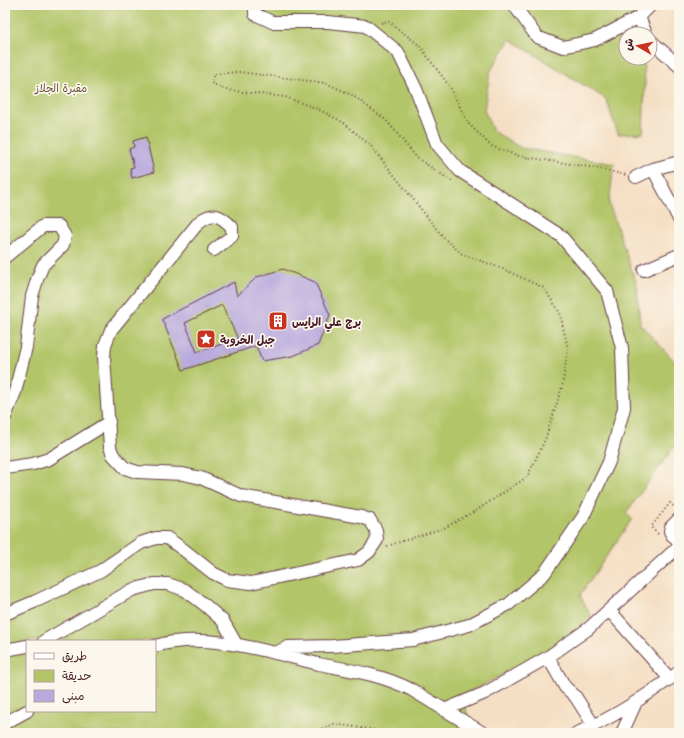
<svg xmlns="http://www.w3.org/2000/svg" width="684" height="738" viewBox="0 0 684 738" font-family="'Playpen Sans','Playpen Sans Arabic',sans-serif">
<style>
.green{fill:#b2c568;stroke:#7e724a;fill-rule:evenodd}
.building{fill:#b7a8dd;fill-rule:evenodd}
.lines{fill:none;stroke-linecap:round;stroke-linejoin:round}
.minor-casing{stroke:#643c42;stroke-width:14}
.path{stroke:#643c42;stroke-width:2;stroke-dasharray:1 3;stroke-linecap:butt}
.minor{stroke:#fff;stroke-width:12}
.labels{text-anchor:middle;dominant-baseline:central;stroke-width:3.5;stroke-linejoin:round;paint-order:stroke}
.park-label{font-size:11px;fill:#69513d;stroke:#fbf7ec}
.poi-label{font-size:11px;font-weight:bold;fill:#4a1f2b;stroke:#fbf7ec;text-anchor:start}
</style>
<rect width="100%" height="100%" fill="#fbf7ec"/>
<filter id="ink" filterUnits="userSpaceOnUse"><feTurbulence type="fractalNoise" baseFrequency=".025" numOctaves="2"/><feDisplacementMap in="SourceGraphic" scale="8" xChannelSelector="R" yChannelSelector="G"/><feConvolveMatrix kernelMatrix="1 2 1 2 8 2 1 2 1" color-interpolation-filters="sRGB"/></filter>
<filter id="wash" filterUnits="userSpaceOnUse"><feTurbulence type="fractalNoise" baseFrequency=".012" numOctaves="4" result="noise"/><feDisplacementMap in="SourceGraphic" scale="16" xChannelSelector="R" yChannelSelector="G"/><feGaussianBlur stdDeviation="0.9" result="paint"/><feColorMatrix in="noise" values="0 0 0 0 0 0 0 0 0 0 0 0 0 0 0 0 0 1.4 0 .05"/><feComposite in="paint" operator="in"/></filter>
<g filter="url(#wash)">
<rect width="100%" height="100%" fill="#f5dfc4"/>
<path class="green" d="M5,5h632l4,29h-15v24h17l2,23 -2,52 -25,1 -12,-35 -96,-60 -20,33 -6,38 9,21 28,17 93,16 -5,40 28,81 3,39 39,42v74l-53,73 6,6 -52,76 11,22 -45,34 -65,35 -19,9 11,38h-468zM27,641h128v70h-128z"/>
<g id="blocks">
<path class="building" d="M146,137l8,35 -22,6 -2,-10 4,-1 -5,-18 5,-2 -1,-6z
M283,269l32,13 15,33 -12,30 -25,11 -31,5 -6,-15 -73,24 -21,-51 72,-37 3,14 20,-19zM222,305l16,34 -41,13 -12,-29z"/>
</g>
</g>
<g filter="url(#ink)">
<use href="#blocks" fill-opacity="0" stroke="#643c42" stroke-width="1"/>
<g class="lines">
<g class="minor-casing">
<path id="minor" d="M255,5v9l17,8h56l38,4 32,26 18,37 21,55 23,27 101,65 46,55 15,57 2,60 -15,54 -26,55 -39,57 -35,30 -40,21 -56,15 -81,6 -44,1 -13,6
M514,5l23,32 26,10 32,-7 44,-23 12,-12
M639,17l7,17
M650,40l29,26
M653,169l26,50
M636,177l17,-8 26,-7
M5,257l38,-31h16l6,10 -2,9 -20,20 -5,12 -6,19 -6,51 -11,45 -10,25
M644,270l35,-15
M5,468l28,-4 16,-5 60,-37
M679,519l-8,8 -1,4 2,4 7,6
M609,610l61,69
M5,614l29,-12 66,-31 41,-28 15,-5h11l17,12 29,23 14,7 24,3 107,-23 11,-8 8,-12 -1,-10 -6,-10 -9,-3 -120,-21 -40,-18 -18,-4 -46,-2 -12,-4 -12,-13 -3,-8 -6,-90 1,-12 6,-15 88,-108c14,-11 21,-7 33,5v9l-18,14
M44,641l88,-51 22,-6h14l17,6 20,15 18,16 13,23
M155,646c52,-15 113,6 164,18 31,6 64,11 93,26l71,43
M5,650l22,-4
M548,657l17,30 10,9 19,30
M444,710l41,-17 63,-36 40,-28 88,-80 3,-5
M5,723l22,-12
M577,733c37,-15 71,-38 102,-61
M622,733l14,-31"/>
</g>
<path class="path" d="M381,23l7,-2 31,24 31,42 18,36 23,23 28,10 77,12 30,7
M658,534l-7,-7 19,-24 6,5
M387,546l57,-18 33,-18 50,-33 18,-37 17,-53 6,-38 -8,-36 -16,-25 -41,-19 -41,-15 -19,-17 -72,-91 -27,-23 -26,-14 -33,-12 -59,-7 -15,-7 3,-9 25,-2 87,11 26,12 34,25 31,38 36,24
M311,733l23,-9 62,9"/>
<use href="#minor" class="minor"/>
</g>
</g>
<defs>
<g id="building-square" transform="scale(1)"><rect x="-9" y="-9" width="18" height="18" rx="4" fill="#c8321e" stroke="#fbf7ec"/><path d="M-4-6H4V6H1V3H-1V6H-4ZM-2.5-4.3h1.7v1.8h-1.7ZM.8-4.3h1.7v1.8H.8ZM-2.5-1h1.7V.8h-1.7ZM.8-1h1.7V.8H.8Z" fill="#fff"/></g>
<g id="sight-square" transform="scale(1)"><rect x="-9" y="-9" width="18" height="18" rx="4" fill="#c8321e" stroke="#fbf7ec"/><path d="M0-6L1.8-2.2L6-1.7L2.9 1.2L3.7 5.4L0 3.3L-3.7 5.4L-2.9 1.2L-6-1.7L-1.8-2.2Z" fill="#fff"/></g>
</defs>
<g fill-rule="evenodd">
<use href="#building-square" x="278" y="321"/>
<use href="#sight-square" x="206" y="339"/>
</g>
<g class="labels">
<g class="park-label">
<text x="61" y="87">مقبرة الجلاز</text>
</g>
<g class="poi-label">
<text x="292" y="321">برج علي الرايس</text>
<text x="220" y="339">جبل الخروبة</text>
</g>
</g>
<rect width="684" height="738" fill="none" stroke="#fbf7ec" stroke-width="20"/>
<rect x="26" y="640" width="130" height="72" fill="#fbf7ec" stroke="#b4a19f"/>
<rect x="34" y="653" width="20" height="6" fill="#ffffff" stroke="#b4a19f"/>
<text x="62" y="660" font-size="12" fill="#4a1f2b">طريق</text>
<rect x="34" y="670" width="20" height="12" fill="#b2c568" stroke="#b4a19f"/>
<text x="62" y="680" font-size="12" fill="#4a1f2b">حديقة</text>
<rect x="34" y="690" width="20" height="12" fill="#b7a8dd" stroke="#b4a19f"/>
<text x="62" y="700" font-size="12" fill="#4a1f2b">مبنى</text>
<g transform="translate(638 46) rotate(279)"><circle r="19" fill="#fbf7ec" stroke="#b4a19f"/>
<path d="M0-3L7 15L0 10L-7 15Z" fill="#c8321e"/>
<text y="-6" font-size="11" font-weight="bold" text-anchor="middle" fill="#4a1f2b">ش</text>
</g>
</svg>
